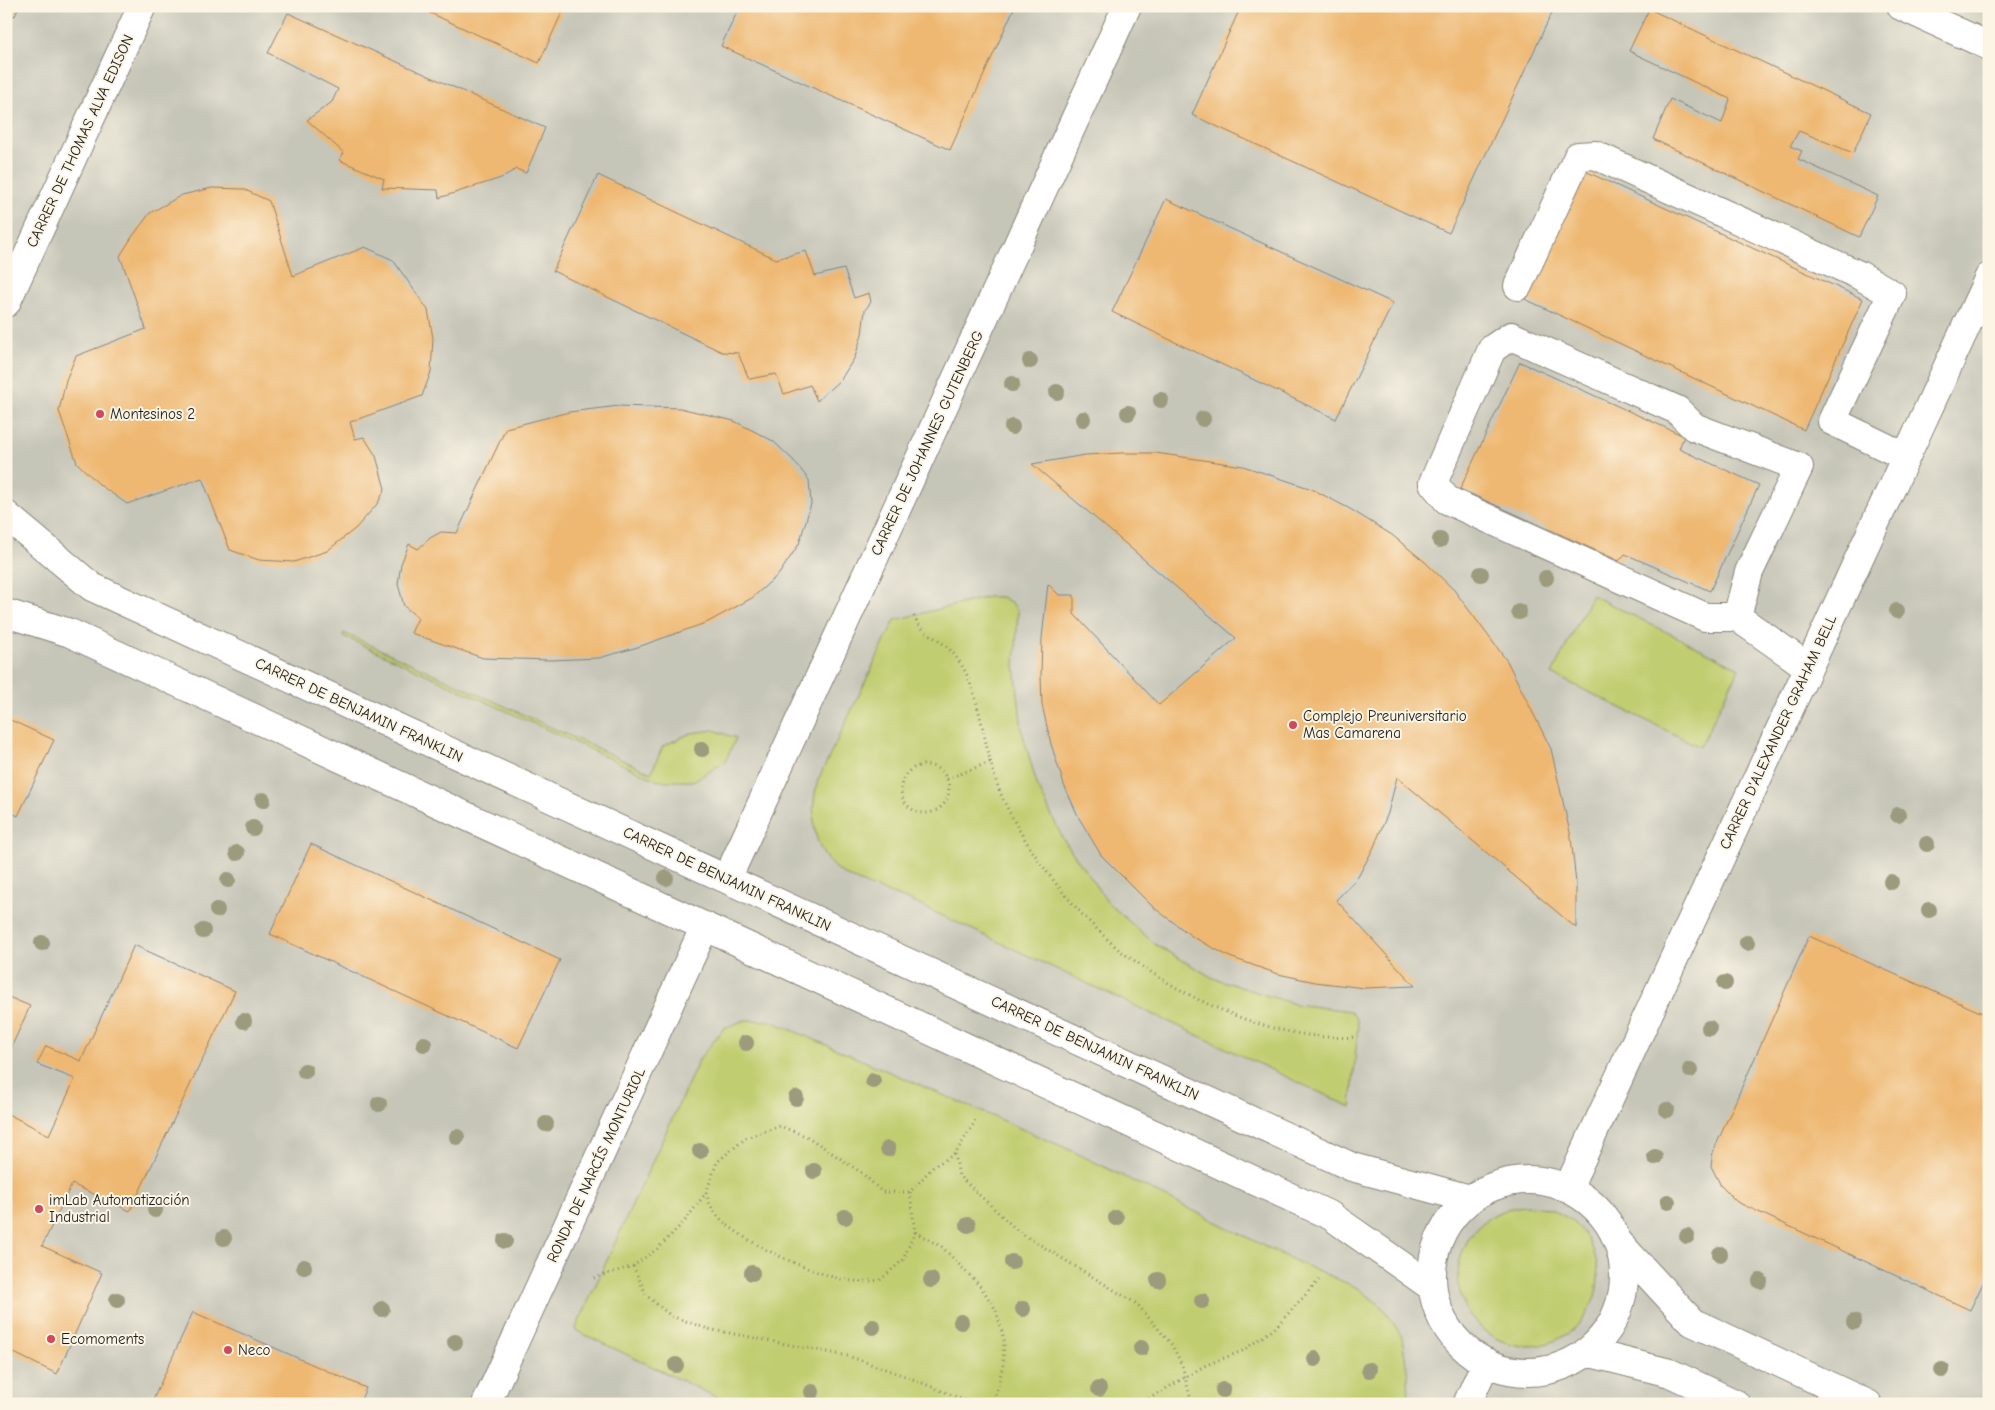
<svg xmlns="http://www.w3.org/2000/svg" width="1995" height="1410" viewBox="0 0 1995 1410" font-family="'Comic Neue',sans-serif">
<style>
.industrial{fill:#c5c5b8}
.green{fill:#c0cd6f;stroke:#6e7446}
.building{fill:#eeb872}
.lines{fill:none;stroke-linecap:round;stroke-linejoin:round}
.minor-casing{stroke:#888376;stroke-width:30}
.path{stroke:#888376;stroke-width:3;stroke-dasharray:1 4;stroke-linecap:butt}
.minor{stroke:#fff;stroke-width:28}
.tree{fill:#9d9b7d}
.poi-dot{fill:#d1495b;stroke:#fcf5e5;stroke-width:2}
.labels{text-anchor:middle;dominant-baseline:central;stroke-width:4;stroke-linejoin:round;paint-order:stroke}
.street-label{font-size:15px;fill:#1c1c1c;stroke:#fcf5e5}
.poi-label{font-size:15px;fill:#1c1c1c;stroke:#fcf5e5;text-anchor:start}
</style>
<rect width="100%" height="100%" fill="#fcf5e5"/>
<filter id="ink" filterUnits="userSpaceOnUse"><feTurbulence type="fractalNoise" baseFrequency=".02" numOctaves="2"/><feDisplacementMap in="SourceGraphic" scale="10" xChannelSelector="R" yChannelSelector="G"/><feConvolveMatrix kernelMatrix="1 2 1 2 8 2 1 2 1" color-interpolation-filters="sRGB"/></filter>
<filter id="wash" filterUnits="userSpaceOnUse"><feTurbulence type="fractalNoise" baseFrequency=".0096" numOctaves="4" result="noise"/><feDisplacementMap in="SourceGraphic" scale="20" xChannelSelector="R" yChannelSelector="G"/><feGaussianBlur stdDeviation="1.12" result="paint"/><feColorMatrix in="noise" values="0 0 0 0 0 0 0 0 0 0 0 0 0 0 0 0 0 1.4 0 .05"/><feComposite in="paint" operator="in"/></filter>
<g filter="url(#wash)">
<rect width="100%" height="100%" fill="#f4ead0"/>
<path class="industrial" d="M6,6h1983v1398h-1983z"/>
<path class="green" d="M1592,595l147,73 -39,79 -148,-73z
M988,597h14l10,6 6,8 -3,55 7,65 15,54 26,54 45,64 48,42 57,33 81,26 56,7 7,8 1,7 -7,81 -440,-206c-20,-8 -62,-20 -77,-34 -23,-21 -24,-59 -16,-87l77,-160z
M344,633l307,140 12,-27 28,-13 23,-3 22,8 -11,24 -32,19h-34l-316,-145z
M745,1020l26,1 295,127 219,108 75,33 25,21 17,27 6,40 1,27h-678l-156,-74 125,-272 24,-30z
M1458 1276a70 70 0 1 1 140 0a70 70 0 1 1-140 0Z"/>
<g id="blocks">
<path class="building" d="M6,6h13l-4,10 -9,-3z
M415,6h150l-26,57z
M740,6h275l-65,144 -229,-104z
M1241,6h314l-106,227 -257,-118z
M1649,9l222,104 -18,40 -54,-22 -9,15 12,5 -4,8 80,37 -19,41 -206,-98 17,-40 52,24 8,-24 -101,-48z
M288,13l257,115 -19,45 -10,-4 -15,9 -62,20 -1,-8 -56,-2 2,-9 -45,-19 5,-7 -37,-33 25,-18 6,-13 -70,-36z
M1585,171l278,128 -59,131 -279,-131z
M598,175l178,84 30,-8 9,25 29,-7 10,29 15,-5 2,9 -6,8 -3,24 -7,23 -14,22 -24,22 -7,-16 -26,9 -8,-20 -27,5 -11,-26 -16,-1 -169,-81z
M212,188l31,1 26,12 24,75 72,-29 28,13 35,50 5,28 -2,34 -9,24 -72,26 5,17 9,-2 12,19 9,33 -7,14 -22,25 -29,23 -33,11 -35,-2 -29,-10 -28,-72 -75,26 -27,-19 -23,-22 -18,-52 7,-31 10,-24 70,-27 -26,-73 12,-19 18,-24 32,-18z
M1166,199l227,104 -57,116 -224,-107z
M1520,362l164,74 -5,13 80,36 -49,106 -85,-37 -6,7 -159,-72z
M619,406l61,2 54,13 39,20 20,19 16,20 2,24 -12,40 -20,30 -27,24 -44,24 -70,25 -39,11 -48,2 -68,-2 -72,-25 7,-15 -14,-12 -6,-22 3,-20 8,-20 9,5 12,-11 11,-6 16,1 49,-105 63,-16z
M1122,453h34l87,13 69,23 38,20 42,26 33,27 29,28 53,71 44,88 20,88 5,46v45l-179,-151 -9,36 -15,36 -15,28 -22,23 79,86 -51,2 -49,-6 -37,-8 -48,-17 -37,-20 -40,-30 -52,-52 -22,-37 -15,-33 -13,-41 -9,-39 -1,-30 1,-37 6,-54 11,11h15v19l85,91 77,-67 -204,-174 53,-9z
M6,718l48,22 -36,76 -12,-6z
M311,844l249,116 -42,88 -248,-114z
M1809,936l180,80v255l-19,39 -233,-108 -16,-16 -10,-20 2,-14z
M134,945l101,46 -105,220 -58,-27 -30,62 60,27 -45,101 -51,-25v-236l43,22 26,-56 -38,-15 9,-18 35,15z
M6,996l24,10 -24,53z
M193,1312l173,76 -7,16h-208z"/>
</g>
</g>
<g filter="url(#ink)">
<use href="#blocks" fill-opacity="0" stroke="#888376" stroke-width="1"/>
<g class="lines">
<g class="minor-casing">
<path id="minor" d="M1901,6l88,40
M1518,286l60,-130 17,-1 264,120 33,19 -60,127 74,36
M6,303l136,-297
M6,515l86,72 1260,580 118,32
M6,613l64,20 1261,583 101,71
M1737,617h-32l-258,-117 -14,-17 59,-134 19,-13 166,74 17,17 105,40 -50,105 -12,45 71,50
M727,879l400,-873
M1432 1276a96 96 0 1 1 192 0a96 96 0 1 1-192 0Z
M1568,1188l421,-911
M1618,1242l74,80 176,82
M1586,1352l84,21 66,31
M486,1404l219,-478
M1467,1404l19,-42"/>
</g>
<path class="path" d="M914,616c5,15 20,20 32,30 8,7 15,17 20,27 18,40 19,86 37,126 26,56 68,108 114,149 8,7 17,12 25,18 59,41 141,76 214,71
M901 789a24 24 0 1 1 48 0a24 24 0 1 1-48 0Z
M947,779l43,-17
M955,1154l4,22 60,56 118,72 35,41 10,20 10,39
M706,1193c2,6 4,13 8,18 18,28 106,67 139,70 9,1 18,0 27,-1l23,-20 12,-28 -5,-40
M915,1232l27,15 39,40 15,23 8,30 -1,26 -10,38
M633,1266l14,30 24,20 37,13 140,27 57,20 69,28
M594,1278l39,-12 24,-17 27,-27 22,-29 11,-31 29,-24 34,-12 28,11 54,36 20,19h28l24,-26 21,-12 21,-34
M1140,1404l66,-39 36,-14 32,-22 45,-49"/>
<use href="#minor" class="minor"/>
</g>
<g class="tree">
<circle cx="1030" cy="361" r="8"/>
<circle cx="1012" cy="384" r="8"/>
<circle cx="1057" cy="392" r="8"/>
<circle cx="1161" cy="400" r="8"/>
<circle cx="1128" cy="413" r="8"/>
<circle cx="1083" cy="419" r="8"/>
<circle cx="1203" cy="419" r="8"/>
<circle cx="1012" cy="427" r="8"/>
<circle cx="1440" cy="540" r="8"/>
<circle cx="1481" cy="574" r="8"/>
<circle cx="1546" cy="578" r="8"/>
<circle cx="1897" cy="611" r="8"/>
<circle cx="1519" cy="612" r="8"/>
<circle cx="702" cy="749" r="8"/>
<circle cx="263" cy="800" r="8"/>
<circle cx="1898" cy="815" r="8"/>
<circle cx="253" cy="828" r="8"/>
<circle cx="1927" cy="844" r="8"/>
<circle cx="237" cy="853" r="8"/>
<circle cx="666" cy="878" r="8"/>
<circle cx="228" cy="880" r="8"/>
<circle cx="1891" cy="882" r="8"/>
<circle cx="217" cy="910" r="8"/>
<circle cx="1929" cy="910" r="8"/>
<circle cx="203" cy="931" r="8"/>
<circle cx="42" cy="943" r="8"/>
<circle cx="1747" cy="943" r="8"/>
<circle cx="1725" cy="983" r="8"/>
<circle cx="244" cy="1021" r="8"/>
<circle cx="1709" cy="1028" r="8"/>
<circle cx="746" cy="1043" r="8"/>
<circle cx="424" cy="1044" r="8"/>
<circle cx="1690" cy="1070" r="8"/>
<circle cx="305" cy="1071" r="8"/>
<circle cx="873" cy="1081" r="8"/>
<circle cx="796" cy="1098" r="8"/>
<circle cx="379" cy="1104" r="8"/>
<circle cx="1667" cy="1110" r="8"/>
<circle cx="546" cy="1124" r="8"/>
<circle cx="457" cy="1137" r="8"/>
<circle cx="888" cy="1149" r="8"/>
<circle cx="700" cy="1151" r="8"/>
<circle cx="1655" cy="1157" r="8"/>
<circle cx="814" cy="1171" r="8"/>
<circle cx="1668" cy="1202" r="8"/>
<circle cx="155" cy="1210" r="8"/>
<circle cx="845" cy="1217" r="8"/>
<circle cx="1116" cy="1218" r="8"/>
<circle cx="968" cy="1225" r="8"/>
<circle cx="1687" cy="1236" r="8"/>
<circle cx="224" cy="1238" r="8"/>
<circle cx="505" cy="1241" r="8"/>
<circle cx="1720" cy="1254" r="8"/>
<circle cx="1012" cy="1262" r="8"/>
<circle cx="304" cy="1267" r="8"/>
<circle cx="752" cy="1273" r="8"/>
<circle cx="931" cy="1280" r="8"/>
<circle cx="1158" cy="1280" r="8"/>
<circle cx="1760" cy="1281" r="8"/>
<circle cx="117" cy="1300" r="8"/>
<circle cx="1202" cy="1301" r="8"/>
<circle cx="382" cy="1309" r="8"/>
<circle cx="1023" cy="1309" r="8"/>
<circle cx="961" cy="1322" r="8"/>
<circle cx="1854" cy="1322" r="8"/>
<circle cx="873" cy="1327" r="8"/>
<circle cx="455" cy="1342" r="8"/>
<circle cx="1141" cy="1348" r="8"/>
<circle cx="1315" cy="1359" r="8"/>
<circle cx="676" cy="1365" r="8"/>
<circle cx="1369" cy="1370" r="8"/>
<circle cx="1942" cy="1370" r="8"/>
<circle cx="1099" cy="1389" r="8"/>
<circle cx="1223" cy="1390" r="8"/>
<circle cx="812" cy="1392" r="8"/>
</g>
</g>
<g class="poi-dot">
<circle cx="100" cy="414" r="5"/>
<circle cx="1293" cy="725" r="5"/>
<circle cx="39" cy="1209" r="5"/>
<circle cx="51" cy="1339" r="5"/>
<circle cx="228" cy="1350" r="5"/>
</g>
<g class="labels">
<g class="street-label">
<text transform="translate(80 141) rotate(-65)">CARRER DE THOMAS ALVA EDISON</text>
<text transform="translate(927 443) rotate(-65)">CARRER DE JOHANNES GUTENBERG</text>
<text transform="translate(359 710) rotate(25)">CARRER DE BENJAMIN FRANKLIN</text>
<text transform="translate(1778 732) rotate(-65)">CARRER D'ALEXANDER GRAHAM BELL</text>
<text transform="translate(727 879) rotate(25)">CARRER DE BENJAMIN FRANKLIN</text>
<text transform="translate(1095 1048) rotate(25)">CARRER DE BENJAMIN FRANKLIN</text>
<text transform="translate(596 1165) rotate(-65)">RONDA DE NARCÍS MONTURIOL</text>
</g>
<g class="poi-label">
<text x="110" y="414">Montesinos 2</text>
<text x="1303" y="716">Complejo Preuniversitario<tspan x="1303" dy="17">Mas Camarena</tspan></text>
<text x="49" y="1200">imLab Automatización<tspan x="49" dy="17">Industrial</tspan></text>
<text x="61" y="1339">Ecomoments</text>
<text x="238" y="1350">Neco</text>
</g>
</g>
<rect width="1995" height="1410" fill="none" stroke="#fcf5e5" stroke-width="25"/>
</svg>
